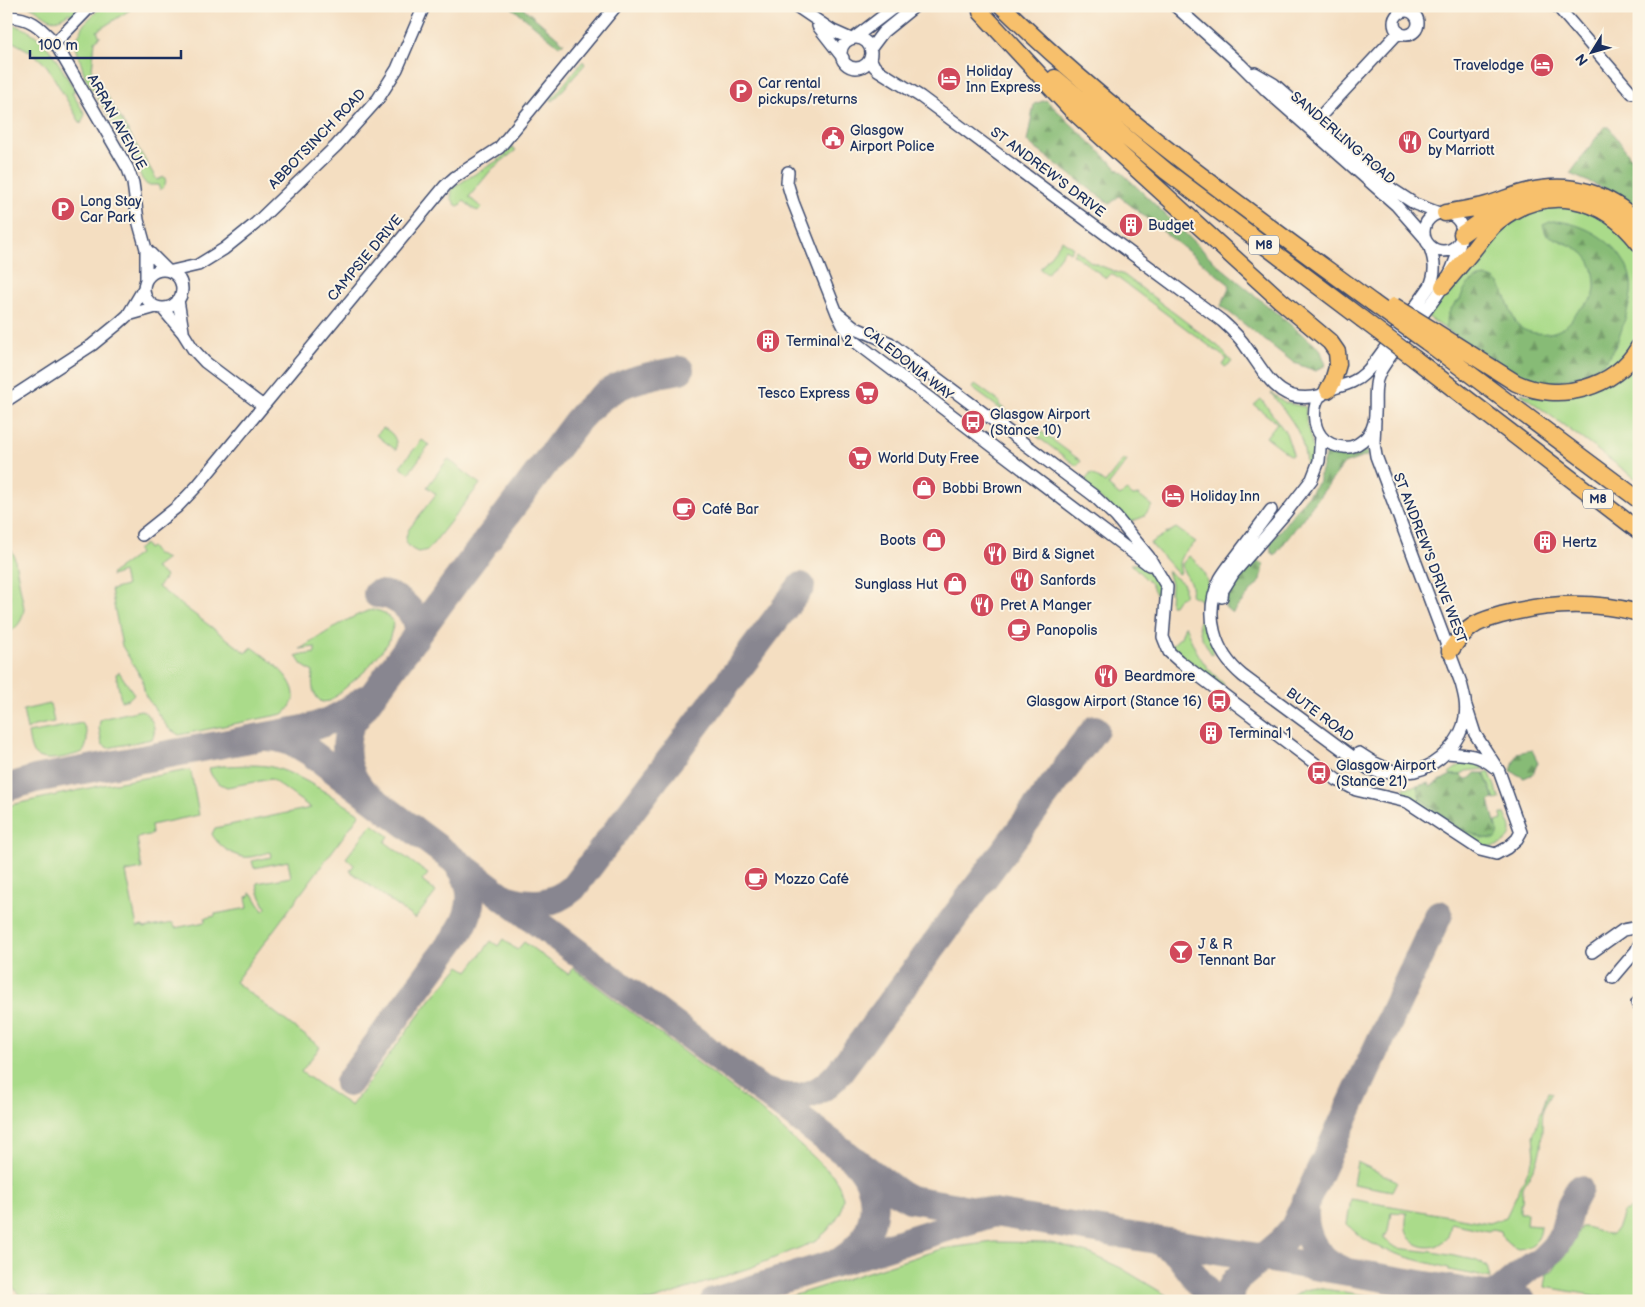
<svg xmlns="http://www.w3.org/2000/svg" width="1645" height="1307" viewBox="0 0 1645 1307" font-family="'Balsamiq Sans',sans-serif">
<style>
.grass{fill:#aadb8a;stroke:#628574}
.forest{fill:url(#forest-firs);stroke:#51756a}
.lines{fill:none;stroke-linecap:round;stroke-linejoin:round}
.taxiway{stroke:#888690;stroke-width:28}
.minor-casing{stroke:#3c496d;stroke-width:14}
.highway-casing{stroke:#3c496d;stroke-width:19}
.minor{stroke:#fff;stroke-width:11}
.highway{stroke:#f7c06c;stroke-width:16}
.highway-bridge-casing{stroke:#3c496d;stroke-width:19;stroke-linecap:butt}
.highway-bridge{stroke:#f7c06c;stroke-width:16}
.labels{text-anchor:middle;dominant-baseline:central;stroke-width:4;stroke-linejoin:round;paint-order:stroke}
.shield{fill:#fcf5e5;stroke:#5e6a86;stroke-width:1}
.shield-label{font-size:12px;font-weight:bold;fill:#1b2f5e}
.poi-label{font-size:14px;fill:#1b2f5e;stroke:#fcf5e5;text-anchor:start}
.street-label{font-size:14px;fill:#1b2f5e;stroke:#fcf5e5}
</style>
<defs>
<pattern id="forest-firs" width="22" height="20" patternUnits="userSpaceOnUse" patternTransform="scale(1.25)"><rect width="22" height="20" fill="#87bb76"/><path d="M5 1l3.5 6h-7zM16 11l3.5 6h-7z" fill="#6e9864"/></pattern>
</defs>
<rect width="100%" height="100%" fill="#fcf5e5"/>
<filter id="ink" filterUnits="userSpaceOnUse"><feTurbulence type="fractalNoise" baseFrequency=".02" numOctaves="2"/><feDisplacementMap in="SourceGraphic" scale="10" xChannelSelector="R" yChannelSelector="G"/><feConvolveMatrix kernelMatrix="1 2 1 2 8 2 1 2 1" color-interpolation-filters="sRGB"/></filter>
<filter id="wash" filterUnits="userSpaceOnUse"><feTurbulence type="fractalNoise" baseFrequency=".0096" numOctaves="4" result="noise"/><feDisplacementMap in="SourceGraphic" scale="20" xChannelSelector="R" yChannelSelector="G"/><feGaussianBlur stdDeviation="1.12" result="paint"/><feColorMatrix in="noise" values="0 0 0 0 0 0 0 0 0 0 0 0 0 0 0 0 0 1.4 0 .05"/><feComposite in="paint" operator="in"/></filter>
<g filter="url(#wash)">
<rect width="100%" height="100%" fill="#f4dec1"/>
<path class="grass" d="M29,6h53l-10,10 -3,-3c-20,15 -21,1 -40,-7z
M102,6h34l-39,25 3,6 -5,4 -3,29 65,110 7,-3c4,5 0,10 -4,13l-2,-5h-11l-5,-6 -9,-22 -48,-80 -10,-34 9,-19z
M6,24c37,3 52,39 69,67l-3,2 13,21 -4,10 -34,-58 -14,-13 -27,-15z
M583,61l2,3 -29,34 -4,3 -1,-1z
M512,147l4,3 -24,19 -23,28 13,11 -3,3 -4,-1 -11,-9 -5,5 -3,-1 -5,-7 1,-9 13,-9 37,-22z
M1571,205l38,16 27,27 3,6v83l-10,15 -9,9 -37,22 -45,2 -93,-56 -18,-13 58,-77 48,-32z
M1062,240l11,8 -3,4 -5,-3 -18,25 -7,-5z
M1076,250l15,12 33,13 95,72 13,15 -7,5 -2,-2 4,-6 -116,-86 -5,5 -33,-24z
M1639,358v123l-119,-88 23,5z
M975,384l25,18 -1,3 16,12 -1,2 -42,-31z
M1271,393l15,10 20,4c-3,21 13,38 4,59l-4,-2c-3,-34 -16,-45 -35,-71z
M1261,399l25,34 7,21 -2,2 -25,-19 11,-14 -23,-18z
M383,428c10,4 15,12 13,22l-20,-15z
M1039,430l42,31 -4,5 -42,-31z
M422,440l7,5 -20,28 -9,-7z
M448,459l32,25 -52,66 -10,2c-12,-5 -15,-11 -9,-23l27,-35 -9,-7z
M1123,460l4,1 -19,25 12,10 6,-6 7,6 5,-1 14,11 -9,11 -16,6 -44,-40 8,-10 14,10z
M1176,528l20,14c-10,9 -21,16 -15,30l-3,2 -28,-31z
M145,544l3,5 3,-2 5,7 11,5 -12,9 11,8 -8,11 88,66 6,-6c14,10 53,37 39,58 -2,4 -5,7 -8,9l-104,21 -11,-7 -23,-33 -3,-16 -20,-33 -11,-56 15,-4 -3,-14 -12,4 1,-3 27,-19 -2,-4z
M11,550l3,5 10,53c-1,10 -4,17 -13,23l-5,-16v-13l5,-3c-8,-15 -6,-34 0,-49z
M1189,556c17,13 22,30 20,51l-4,-1 -6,-7 -8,-4c3,-16 -8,-18 -9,-31z
M1131,564h7c16,13 24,17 24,40l-2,-1 -9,-19z
M1167,571l17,13v12l-6,3 -4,6h-4l1,-21z
M372,610c11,0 15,5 22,13l-6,20 -22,27 -36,31 -8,1c-11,-8 -10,-18 -9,-30l-11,-7 -6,-9 19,-3v-6l-15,2c20,-12 50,-34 72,-39z
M1202,617l6,1 6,27 -2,10 -11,-19 -3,-13z
M1185,625c10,26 18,41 39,59l-1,2 -41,-30 -10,-11 9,-8z
M119,672l15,22 -5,5 -8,2 -5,-27z
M50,704l4,18 -20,4 -7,4 -4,-20z
M141,710c10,5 17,19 11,29l-44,9 -6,-4 -3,-16 1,-8 5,-2z
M82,723c6,8 7,20 1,29 -12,4 -41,13 -50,1 -3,-6 -4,-13 -5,-20z
M1472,762l14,7 -20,2 -5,4h-10l-2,-2 14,-10z
M222,766c17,0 37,-3 54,2 27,8 60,31 84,46l-125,168 85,65 -19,25 50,34 80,-107 29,-33 8,5 23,-30 7,5 5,-7 14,11 7,-8 44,32 5,-6 186,141 74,66 7,13 3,10 -2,13 -6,10 -8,10 -13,11 -62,25 -101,34h-591l-28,-6 -10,3 -16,-19v-473l97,-21 86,-15 2,2 8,43 -48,10 1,9 -15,4 5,31 -16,3 11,55 6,-1 1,2 29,-5 2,5 30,-6v-4l10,-2v-2l33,-6 -2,-11 4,-1v-3l3,1 10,17 3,-3 -7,-15 -2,-10 34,-6 -3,-16 -34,7 -2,-7 19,-4 -1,-5c-7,2 -14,4 -20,5 -14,2 -32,-11 -38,-23l3,-6 96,-20 -40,-29 -44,8c-10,-4 -16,-9 -18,-19z
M1489,771l11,28 -5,1 -11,-27z
M1417,786l3,12 39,30 23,10 16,-5 -2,-11 6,-2 -1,-6h4c2,5 6,11 6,16 1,10 -12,17 -21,17 -4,0 -8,-2 -12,-3l-70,-47 -5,-9z
M372,824l17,12 -4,6 43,32 -6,7 14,11 -21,27 -65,-48 4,-6 -8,-7z
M1548,1092l4,1 -9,16 -2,39 -4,14 -14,25 -1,16 -2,1v9h7l-1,12 15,1c0,14 -9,22 -23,23 -10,-4 -15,-8 -17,-18l-8,-2 -5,2 -37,-8c-1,6 -2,13 -7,18 -11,11 -32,6 -37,-8 -2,-6 -1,-14 0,-20l-16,-1 -3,19 -4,8 13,9 36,4 42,8 12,6 3,12 -41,-8v-2c-34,-9 -78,-16 -102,-44l4,-25 138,24 17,-6 29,-61 -2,-20z
M1357,1162l40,19 -5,10 -39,-7z
M1633,1209h6v92h-13l-81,-14 2,-13 6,-3 28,-44c11,-1 20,8 31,7l5,-4 6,-18z
M994,1242l57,1 40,11 30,14 55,33h-400l165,-52z
M1317,1288l87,13h-117l17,-11z"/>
<path class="forest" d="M510,6h11l43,37 -5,3z
M1046,100l171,164 103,85 6,16 -10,6 -22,-8 -73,-57 9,-21 -111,-89 -9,8 -83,-62 7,-38z
M1604,127h5l30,42v46l-38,-28 -31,-13z
M1552,221c32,0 74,25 79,60 2,13 -3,28 -7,41 -4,13 -8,27 -17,37 -10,11 -27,16 -41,20 -12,3 -29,6 -41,2 -8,-3 -16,-10 -23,-15 -19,-12 -38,-24 -57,-37 2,-12 4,-22 15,-29 3,-10 8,-19 19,-22 30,-8 26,38 42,50 4,3 9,4 14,5 16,2 30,-2 39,-17 8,-13 22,-12 21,-32 -1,-36 -23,-36 -49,-50l-3,-9z
M1364,451h2l3,4 -25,9 -69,91 -4,-3 -1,-9 49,-62v-4l7,-24 24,4z
M1255,560l9,4 -3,16 -29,33 -7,-6c3,-20 17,-33 30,-47z
M1532,750l6,12 -5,12 -9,4 -13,-7 6,-18z
M1475,773h9l10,26 -5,2 9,32 -3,6 -13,-1 -23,-10 -39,-30 -3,-12 12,-3 1,3 21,-11h10c5,6 7,4 13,1z"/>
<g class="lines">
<path class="taxiway" d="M377,594c16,-1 37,14 40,32 0,3 -1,8 -2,12
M265,737c17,0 30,5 45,15l587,440 13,7 612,102
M6,788l29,-9 269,-50c22,-5 43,-16 60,-30
M361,789c-16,-19 -18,-40 -11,-63l104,-142 123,-163c31,-37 57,-43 103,-51
M508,899c24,7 45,6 65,-11l228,-302
M348,1083l109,-148c17,-25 19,-50 -1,-73
M767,1092c29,10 49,6 70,-17l258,-346
M1306,1203c-5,30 9,56 37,67
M1160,1242l17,11 37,48
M843,1259c33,-21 41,-64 16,-94
M1487,1295l9,-1 5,-3 30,-25 10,-5 13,-13 9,-14 8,-30 8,-15
M714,1301l274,-86
M1229,1301l2,-13 5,-8 46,-39 12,-14 145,-313"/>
</g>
</g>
<g filter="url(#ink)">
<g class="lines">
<g class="minor-casing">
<path id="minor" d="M796,6l37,25 18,8
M1175,6l65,58 28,28 128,113 28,32
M1557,6l75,87
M1394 23a12 12 0 1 1 24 0a12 12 0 1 1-24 0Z
M6,17c24,-1 34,10 49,26l73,126 5,14 5,37 8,29v30
M818,26l25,32
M854,38l42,-32
M841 53a15 15 0 1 1 30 0a15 15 0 1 1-30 0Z
M55,43l36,-37
M871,48l12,-16 32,-26
M870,58l4,8 4,4 43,27 301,224c9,8 18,16 24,26 21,28 33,60 76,48
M1255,73l19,11 118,105 23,15 24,9
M1315,122l84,-90
M788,172l-1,10 6,20 44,111 7,14 9,13 296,225
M1424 232a19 19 0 1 1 38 0a19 19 0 1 1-38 0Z
M1430,248c5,14 6,24 0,38 -13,19 -27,37 -40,55 -9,12 -16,24 -26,33 -14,14 -34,11 -44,22 -8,10 -7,30 1,40 5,7 15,11 23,11 6,1 13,-2 18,-6 19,-14 11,-36 14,-56 0,-5 3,-10 5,-15 25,-42 71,-77 79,-128
M146,249l20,20
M144 289a19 19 0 1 1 38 0a19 19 0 1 1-38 0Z
M172,271l26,-6 26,-16 31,-25 81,-78 42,-47 19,-30 27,-63
M178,300l5,31
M162,308l21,25 10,16 12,13 58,44
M837,313l19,15 34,15 203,152 23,22 33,40 18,30 -4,50 6,15 10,9 158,119 19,10 51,12 73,48 16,4 11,-6 10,-9 4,-7 -22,-61 -24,-37 -9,-28
M128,315l28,-8
M6,401l86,-56 27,-22 9,-8 16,-27
M1271,510c-11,15 -22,29 -33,44 -6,8 -13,16 -18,25 -17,35 -6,73 23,97l126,93c11,4 16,4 26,3 7,-1 13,0 20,-1 23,-5 47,-30 50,-54 2,-12 -1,-23 -4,-34l-85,-227 -2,-13 1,-23
M142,535l35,-28 21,-22 247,-299 10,-9 44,-29 117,-142
M1222,597l1,-7 10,-16 51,-59 28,-36 7,-18 2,-25
M1359,753l14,9 22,10
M1446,753c19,1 33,1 48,14
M1592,952l31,-22 16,-3
M1613,978l23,-27 3,-6
M1637,1003l2,3"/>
</g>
<g class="highway-casing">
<path id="highway" d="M1002,6c113,111 243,203 371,297
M981,12l90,97 209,191 50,42 7,10 1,12 -5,17 -5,9
M1055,78l111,93 196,148
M1445,213c14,-3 28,-4 42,-8 14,-4 28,-11 43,-14 42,-10 79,3 109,32
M1462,234l17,-12 23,-11
M1443,286c10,-12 20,-24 30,-36 8,-10 15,-21 25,-29 49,-38 105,-25 141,22
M1434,331l82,52c42,20 99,6 123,-36
M1427,342l212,158
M1415,359l224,172
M1450,651c6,-9 13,-19 23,-25 8,-6 19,-8 28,-11 45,-12 92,-14 138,-2"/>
</g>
<use href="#minor" class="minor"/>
<use href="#highway" class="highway"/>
<g class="highway-bridge-casing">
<path id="highway-bridge" d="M1373,303l54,39
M1394,306l40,25
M1362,319l53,40"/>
</g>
<use href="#highway-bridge" class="highway-bridge"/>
</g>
</g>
<defs>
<g id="hotel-disc" transform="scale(1.25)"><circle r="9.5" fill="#d1495b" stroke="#fcf5e5"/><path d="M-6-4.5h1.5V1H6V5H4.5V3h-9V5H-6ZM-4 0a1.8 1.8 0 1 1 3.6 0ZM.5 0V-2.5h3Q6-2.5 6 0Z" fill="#fff"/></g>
<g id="parking-disc" transform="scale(1.25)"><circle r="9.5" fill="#d1495b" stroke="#fcf5e5"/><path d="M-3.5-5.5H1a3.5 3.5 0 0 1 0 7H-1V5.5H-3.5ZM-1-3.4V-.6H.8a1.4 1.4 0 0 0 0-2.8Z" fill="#fff"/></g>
<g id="civic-disc" transform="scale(1.25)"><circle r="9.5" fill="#d1495b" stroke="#fcf5e5"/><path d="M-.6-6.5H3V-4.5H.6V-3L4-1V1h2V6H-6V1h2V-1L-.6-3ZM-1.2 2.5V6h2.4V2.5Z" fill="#fff"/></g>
<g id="restaurant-disc" transform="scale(1.25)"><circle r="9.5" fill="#d1495b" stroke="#fcf5e5"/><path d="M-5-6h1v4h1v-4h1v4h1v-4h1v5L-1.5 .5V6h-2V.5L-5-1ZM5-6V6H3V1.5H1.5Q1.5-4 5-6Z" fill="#fff"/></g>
<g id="building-disc" transform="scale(1.25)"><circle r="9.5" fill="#d1495b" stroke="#fcf5e5"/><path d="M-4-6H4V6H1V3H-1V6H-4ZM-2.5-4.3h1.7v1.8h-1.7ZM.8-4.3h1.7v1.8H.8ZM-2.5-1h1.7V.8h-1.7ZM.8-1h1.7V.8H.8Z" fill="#fff"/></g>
<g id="supermarket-disc" transform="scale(1.25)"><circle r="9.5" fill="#d1495b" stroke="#fcf5e5"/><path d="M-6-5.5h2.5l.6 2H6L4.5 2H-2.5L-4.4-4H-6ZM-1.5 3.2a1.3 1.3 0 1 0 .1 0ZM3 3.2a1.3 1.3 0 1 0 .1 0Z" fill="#fff"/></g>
<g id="bus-disc" transform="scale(1.25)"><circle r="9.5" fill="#d1495b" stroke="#fcf5e5"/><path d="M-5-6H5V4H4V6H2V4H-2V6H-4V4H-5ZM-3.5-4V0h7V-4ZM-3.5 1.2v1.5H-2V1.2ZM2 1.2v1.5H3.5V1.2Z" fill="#fff"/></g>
<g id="shop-disc" transform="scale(1.25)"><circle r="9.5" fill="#d1495b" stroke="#fcf5e5"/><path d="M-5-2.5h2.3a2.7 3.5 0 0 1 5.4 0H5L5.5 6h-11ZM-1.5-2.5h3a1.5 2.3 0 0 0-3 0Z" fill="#fff"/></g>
<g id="cafe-disc" transform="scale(1.25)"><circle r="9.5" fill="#d1495b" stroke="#fcf5e5"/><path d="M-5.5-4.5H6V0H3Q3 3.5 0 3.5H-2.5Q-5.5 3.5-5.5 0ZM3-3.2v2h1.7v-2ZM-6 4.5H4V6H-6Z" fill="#fff"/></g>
<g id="bar-disc" transform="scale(1.25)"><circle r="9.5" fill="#d1495b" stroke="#fcf5e5"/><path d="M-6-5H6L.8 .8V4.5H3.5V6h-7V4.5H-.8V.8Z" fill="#fff"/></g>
</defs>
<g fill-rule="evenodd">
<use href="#hotel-disc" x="1542" y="65"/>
<use href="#hotel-disc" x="949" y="79"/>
<use href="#parking-disc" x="741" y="91"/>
<use href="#civic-disc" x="833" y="138"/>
<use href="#restaurant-disc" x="1410" y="142"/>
<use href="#parking-disc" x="63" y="209"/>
<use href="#building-disc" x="1131" y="225"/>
<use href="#building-disc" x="768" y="341"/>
<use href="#supermarket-disc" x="867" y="393"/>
<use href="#bus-disc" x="973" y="422"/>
<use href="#supermarket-disc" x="860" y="458"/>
<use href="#shop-disc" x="924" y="488"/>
<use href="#hotel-disc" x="1173" y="496"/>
<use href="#cafe-disc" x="684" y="509"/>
<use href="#shop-disc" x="934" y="540"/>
<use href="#building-disc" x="1545" y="542"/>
<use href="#restaurant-disc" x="995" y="554"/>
<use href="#restaurant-disc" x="1022" y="580"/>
<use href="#shop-disc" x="955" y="584"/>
<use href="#restaurant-disc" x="982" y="605"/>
<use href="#cafe-disc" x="1019" y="630"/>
<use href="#restaurant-disc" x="1106" y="676"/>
<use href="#bus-disc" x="1219" y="701"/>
<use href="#building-disc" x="1211" y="733"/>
<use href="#bus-disc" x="1319" y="773"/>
<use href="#cafe-disc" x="756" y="879"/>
<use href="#bar-disc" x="1181" y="952"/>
</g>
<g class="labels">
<g class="shield">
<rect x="1249" y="235.5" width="30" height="19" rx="4"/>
<rect x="1583" y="489.5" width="30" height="19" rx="4"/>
</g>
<g class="shield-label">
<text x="1264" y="245">M8</text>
<text x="1598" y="499">M8</text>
</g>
<g class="poi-label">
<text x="1524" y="65" text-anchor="end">Travelodge</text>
<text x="966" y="71">Holiday<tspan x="966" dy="16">Inn Express</tspan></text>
<text x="758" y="83">Car rental<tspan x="758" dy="16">pickups/returns</tspan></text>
<text x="850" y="130">Glasgow<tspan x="850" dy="16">Airport Police</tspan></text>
<text x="1428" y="134">Courtyard<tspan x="1428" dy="16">by Marriott</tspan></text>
<text x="80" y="201">Long Stay<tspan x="80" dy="16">Car Park</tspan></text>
<text x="1148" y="225">Budget</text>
<text x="786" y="341">Terminal 2</text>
<text x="850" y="393" text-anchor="end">Tesco Express</text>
<text x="990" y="414">Glasgow Airport<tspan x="990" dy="16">(Stance 10)</tspan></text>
<text x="878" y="458">World Duty Free</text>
<text x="942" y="488">Bobbi Brown</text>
<text x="1190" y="496">Holiday Inn</text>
<text x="702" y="509">Café Bar</text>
<text x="916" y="540" text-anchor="end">Boots</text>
<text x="1562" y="542">Hertz</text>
<text x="1012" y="554">Bird &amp; Signet</text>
<text x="1040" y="580">Sanfords</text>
<text x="938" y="584" text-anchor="end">Sunglass Hut</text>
<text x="1000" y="605">Pret A Manger</text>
<text x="1036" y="630">Panopolis</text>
<text x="1124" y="676">Beardmore</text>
<text x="1202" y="701" text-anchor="end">Glasgow Airport (Stance 16)</text>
<text x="1228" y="733">Terminal 1</text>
<text x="1336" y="765">Glasgow Airport<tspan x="1336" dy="16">(Stance 21)</tspan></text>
<text x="774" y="879">Mozzo Café</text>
<text x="1198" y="944">J &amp; R<tspan x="1198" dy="16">Tennant Bar</tspan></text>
</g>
<g class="street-label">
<text transform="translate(117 122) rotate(61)">ARRAN AVENUE</text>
<text transform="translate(1343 138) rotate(41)">SANDERLING ROAD</text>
<text transform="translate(317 139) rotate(-46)">ABBOTSINCH ROAD</text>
<text transform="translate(1048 172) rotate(37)">ST ANDREW'S DRIVE</text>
<text transform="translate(365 258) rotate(-50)">CAMPSIE DRIVE</text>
<text transform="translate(908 363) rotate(38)">CALEDONIA WAY</text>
<text transform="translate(1430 558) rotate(69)">ST ANDREW'S DRIVE WEST</text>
<text transform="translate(1320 715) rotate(37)">BUTE ROAD</text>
</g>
</g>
<rect width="1645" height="1307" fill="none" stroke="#fcf5e5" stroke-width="25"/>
<g transform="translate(1592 52) rotate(233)" stroke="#fcf5e5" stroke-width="4" paint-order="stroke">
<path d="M0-4L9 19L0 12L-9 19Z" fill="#1b2f5e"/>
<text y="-8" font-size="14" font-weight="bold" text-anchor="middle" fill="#1b2f5e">N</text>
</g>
<path d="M30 50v8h151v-8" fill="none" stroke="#1b2f5e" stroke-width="2.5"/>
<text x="38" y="50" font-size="15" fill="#1b2f5e" stroke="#fcf5e5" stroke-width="4" paint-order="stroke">100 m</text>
</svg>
